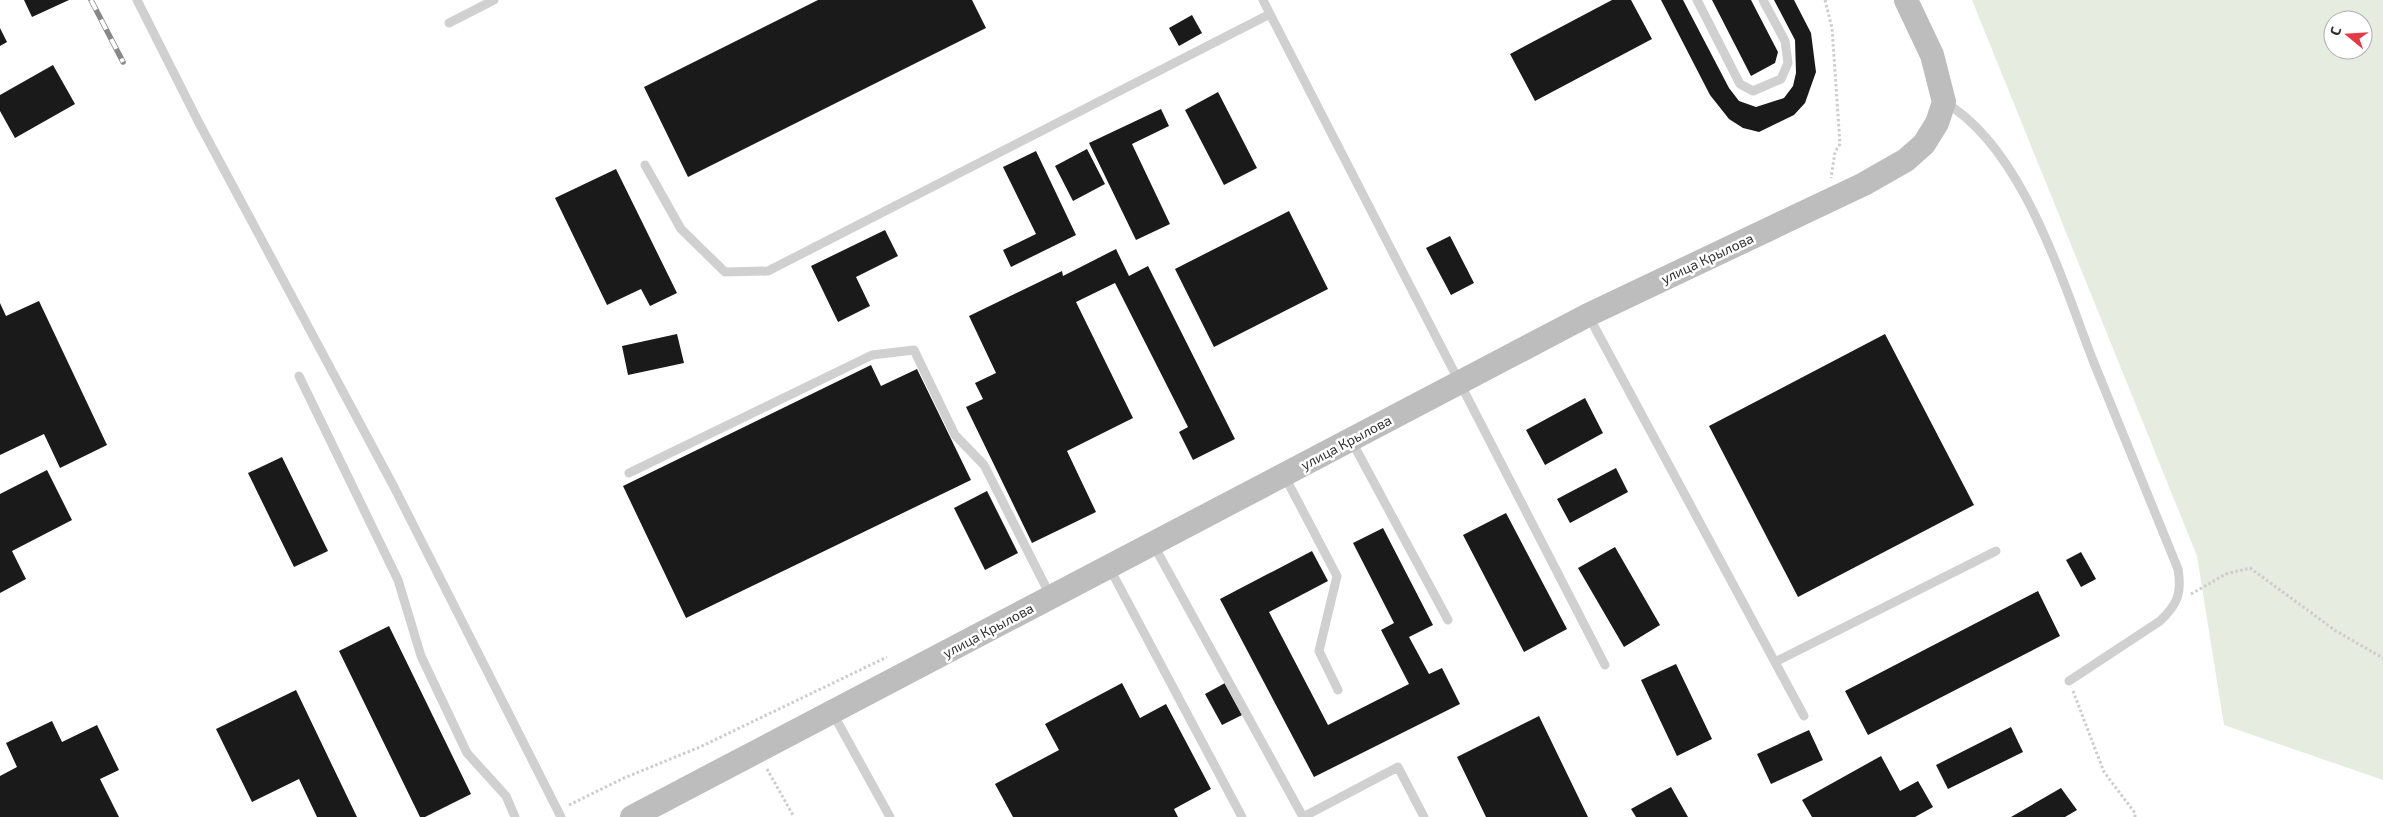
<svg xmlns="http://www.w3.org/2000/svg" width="2383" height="817" viewBox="0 0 2383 817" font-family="'Exo 2',sans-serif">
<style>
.green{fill:#e6ecdf;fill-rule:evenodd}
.building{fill:#1a1a1a}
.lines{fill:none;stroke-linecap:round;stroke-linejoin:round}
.path{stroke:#cdcdcd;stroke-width:3;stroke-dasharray:2.5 2.5;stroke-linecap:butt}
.lane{stroke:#d0d0d0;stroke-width:9}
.secondary{stroke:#bdbdbd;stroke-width:24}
.rail-casing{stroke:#888;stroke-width:5.5}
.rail{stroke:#fff;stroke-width:4;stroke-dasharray:11;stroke-linecap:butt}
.labels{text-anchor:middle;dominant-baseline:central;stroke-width:5;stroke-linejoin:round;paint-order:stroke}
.street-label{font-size:14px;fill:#333;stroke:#fff}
</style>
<rect width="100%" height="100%" fill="#fff"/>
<path class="green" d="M1972,0h411v780l-159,-55 -27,-169zM2333,20h30v30h-30z"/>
<path class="building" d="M24,0h45l-37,17z
M818,0h154l14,28 -298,149 -44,-90z
M1612,0h19l21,39 -117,62 -25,-47z
M1661,0h22l46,88 10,13 17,6 28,-9 9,-12 3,-13 -1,-33 -21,-40h20l17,33 5,39 -11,31 -11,12 -35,17 -16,-4 -14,-9 -19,-24z
M1712,0h39l27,52 -3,11 -24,13z
M1192,15l10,18 -23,13 -10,-18z
M0,28l7,14 -7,4z
M53,65l22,39 -60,34 -15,-27v-16z
M1218,92l39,76 -33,17 -39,-75z
M1161,109l8,17 -37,18 38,80 -34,16 -47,-97z
M1087,149l18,35 -32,17 -18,-35z
M1036,151l40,84 -65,32 -8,-17 33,-16 -33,-67z
M616,169l61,124 -27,13 -9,-17 -34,16 -52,-107z
M1289,211l39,78 -114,58 -39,-78z
M885,230l13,26 -42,21 14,29 -32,16 -27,-56z
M1450,236l24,47 -23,12 -25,-47z
M1116,249l13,27 19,-10 87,173 -42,21 -14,-28 9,-5 -73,-144 -39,19 57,116 -66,33 29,61 -64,31 -66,-136 17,-8 -8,-16 21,-10 -27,-57 93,-45 1,5z
M39,301l68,144 -47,23 -16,-34 -44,21v-152l6,13z
M677,334l7,29 -56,12 -6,-29z
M1885,334l89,171 -176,92 -89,-171z
M871,365l10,21 36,-17 54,111 -285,138 -63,-132z
M1585,398l18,35 -58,32 -19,-35z
M282,457l46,94 -34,16 -46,-94z
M1616,468l12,24 -58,31 -13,-24z
M47,470l25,50 -60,31 14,28 -26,14v-99z
M987,491l31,62 -33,17 -31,-62z
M1506,513l61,116 -43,23 -61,-117z
M1383,528l50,97 -24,12 20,37 13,-6 18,36 -146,73 -94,-178 92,-48 16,30 -59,31 59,113 81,-41 -28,-54 13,-7 -41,-80z
M1615,547l45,78 -36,22 -46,-79z
M2081,552l15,27 -15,8 -15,-27z
M2038,591l22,45 -192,99 -23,-44z
M389,626l82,168 -46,23h-5l-81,-166z
M1676,664l36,75 -35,17 -36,-76z
M1122,683l18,35 26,-14 45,85 -37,20 4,8h-165l-18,-33 64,-34 -14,-26z
M1225,683l17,32 -20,10 -17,-31z
M296,690l35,73 26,54h-40l-18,-38 -47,23 -36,-73z
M1539,716l49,101h-102l-29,-60z
M52,721l10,21 35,-17 22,45 -19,9 19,38h-119v-41l17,-9 -11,-24z
M2011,727l12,25 -75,37 -12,-24z
M1809,730l14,30 -52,24 -14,-30z
M1881,756l19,35 18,-10 15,26 -18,10h-103l-10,-17z
M1671,787l17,30h-52l-5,-8z
M2061,788l16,22 -12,7h-54z"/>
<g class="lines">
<path class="path" d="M1825,0l7,28 8,116 -5,8 -4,26
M2191,594l35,-20 24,-6 86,63 47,27
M2073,691l31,81 31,41v4
M767,769l27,48
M569,805l55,-27 76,-31 187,-90"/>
<path class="lane" d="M137,0l61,121 195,364 168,332
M1263,0l7,14
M1697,0l43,84 13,7 28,-12 7,-16 -3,-22 -22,-41
M449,23l45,-23
M1944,102c79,45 118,179 150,261 28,69 56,137 84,206 4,24 0,35 -18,52l-91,60
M645,165l36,64 44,43 43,-1 502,-257 335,651
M1588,315l216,401
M299,376l99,204 23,76 46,97 39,43 9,21
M1351,440l97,180
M629,473l243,-118 42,-5 41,85 29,30 67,132
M1284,475l53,101 -18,75 19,39
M1153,544l150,273
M1109,567l133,250
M1775,662l221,-111
M832,712l58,105
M1303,817l95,-50 26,50"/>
<path class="secondary" d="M632,817l956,-502 276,-131 42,-24 18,-16 13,-21 7,-21 -12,-47 -26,-55"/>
<g class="rail-casing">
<path id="rail" d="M91,0l32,62"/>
</g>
<use href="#rail" class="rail"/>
</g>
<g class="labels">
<g class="street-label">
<text transform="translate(1707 258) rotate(-25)">улица Крылова</text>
<text transform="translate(1346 442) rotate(-28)">улица Крылова</text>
<text transform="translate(988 630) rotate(-28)">улица Крылова</text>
</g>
</g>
<g transform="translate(2348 35) rotate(288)"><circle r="24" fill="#ffffff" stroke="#adadad"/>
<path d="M0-4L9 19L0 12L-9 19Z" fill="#e63946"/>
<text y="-8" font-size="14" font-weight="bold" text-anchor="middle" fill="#333333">С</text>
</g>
</svg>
